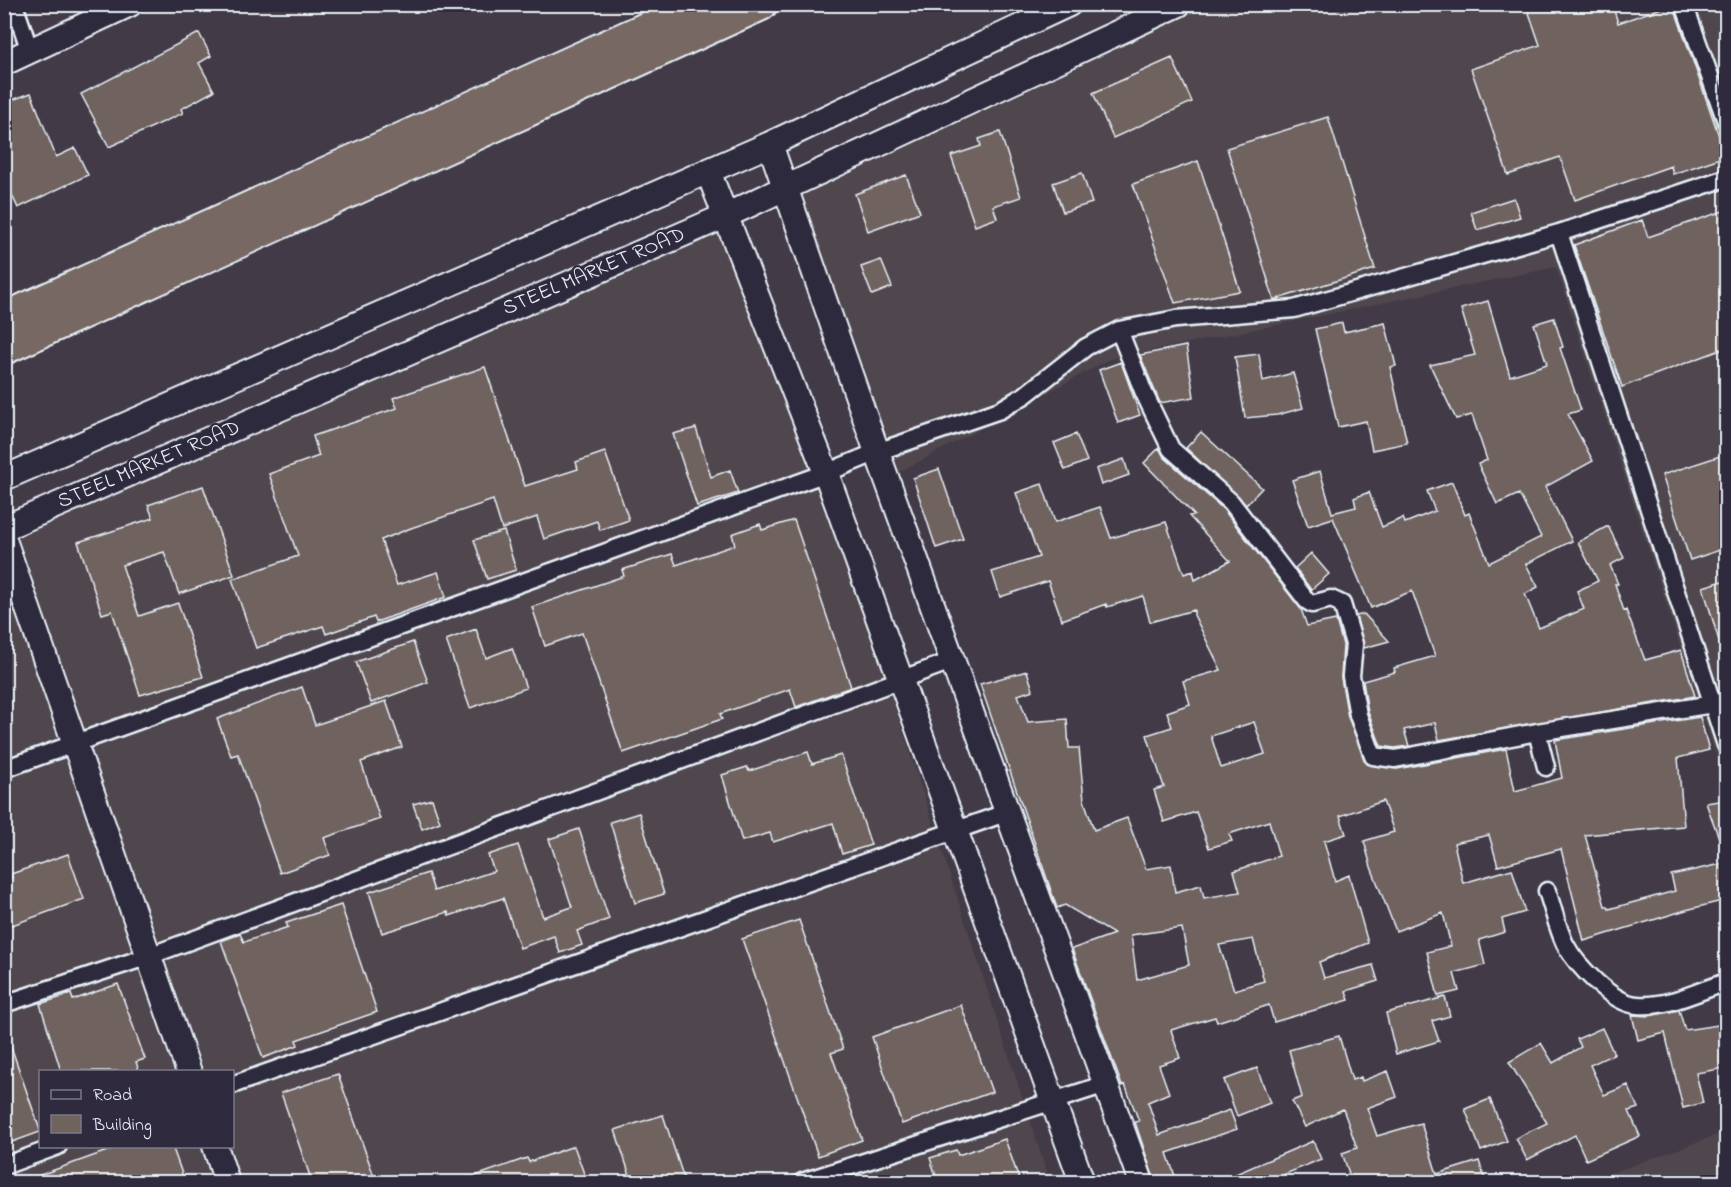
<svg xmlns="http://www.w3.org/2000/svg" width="1731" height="1187" viewBox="0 0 1731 1187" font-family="'Indie Flower',sans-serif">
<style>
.built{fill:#50474e;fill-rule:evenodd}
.building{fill:#6f635e;stroke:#e8f1f8;stroke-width:1.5;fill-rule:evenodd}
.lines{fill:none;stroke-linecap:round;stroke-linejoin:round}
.street-casing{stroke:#e8f1f8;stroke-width:21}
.secondary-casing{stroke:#e8f1f8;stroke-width:28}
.highway-casing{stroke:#e8f1f8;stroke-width:36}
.street{stroke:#2f2a3d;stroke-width:16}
.secondary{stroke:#2f2a3d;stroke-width:24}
.highway{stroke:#776864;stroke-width:32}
.labels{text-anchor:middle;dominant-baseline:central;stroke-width:4.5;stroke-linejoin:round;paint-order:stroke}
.street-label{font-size:21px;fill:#e8f1f8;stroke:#2f2a3d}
</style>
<rect width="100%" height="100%" fill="#423b47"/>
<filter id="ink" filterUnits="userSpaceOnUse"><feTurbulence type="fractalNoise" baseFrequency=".0167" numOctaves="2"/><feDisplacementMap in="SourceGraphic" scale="12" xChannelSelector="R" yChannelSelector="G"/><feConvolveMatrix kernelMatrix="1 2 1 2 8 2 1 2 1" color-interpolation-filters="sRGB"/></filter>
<g filter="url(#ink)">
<path class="built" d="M1202,5h524v781l-170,-519 -446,92 -231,124 -94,-288z
M735,217l315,965h-1045l-1,-641zM40,1072h192v74h-192z
M1726,1132v50h-140z"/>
<path class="building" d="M1526,4h86l6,19 55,-19 53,152 -53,18 -2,-8 -96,34 -15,-43 -52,18 -37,-106 69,-24z
M199,33l12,23 -12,7 15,28 -33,18 2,4 -74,34 -28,-53z
M1172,58l20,44 -79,36 -20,-45z
M31,93l25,64 19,-9 13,27 -70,33 -14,-30v-75z
M1328,117l47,152 -101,31 -47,-152z
M1000,132l21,65 -28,9 4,12 -22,8 -24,-70 30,-10 -2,-7z
M1198,161l42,130 -65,12 -42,-119z
M1082,173l10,30 -29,9 -10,-29z
M906,175l14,37 -52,19 -13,-37z
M1514,198l6,19 -43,13 -6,-18z
M1726,210v138l-104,39 -48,-142 68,-25 6,17z
M881,260l11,27 -20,8 -11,-28z
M1488,301l22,75 37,-12 -13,-40 20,-6 9,29 -3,1 21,62 -13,4 25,47 -48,26 27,54 -46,23 12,23 -13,7 14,34 45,-19 -7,-18 21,-10 -20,-39 30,-16 16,32 -14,7 8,19h-3l9,27 2,-1 19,50 36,-10 14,46 -256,44 -4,-17 -31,7 5,16 -14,2 -14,-2 -13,-34 -5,-31 32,-9 -1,-4 41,-12 -23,-65 -41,17 -38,-90 -25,8 -16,-46 28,-9 12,42 24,-6 -2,-9 15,-6 13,35 21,-9 2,5 30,-12 -8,-20 25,-9 13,33 4,-2 20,50 52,-26 -22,-43 -22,10 -19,-40 9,-4 -15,-45 -16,4 -26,-54 45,-10 -14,-46z
M1342,323l2,9 41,-9 11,43 -6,1 17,76 -35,7 -6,-29 -28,6 -23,-98z
M1186,346l8,51 -34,6 -20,-48z
M1259,354l4,27 30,-8 10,35 -26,7 -32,3 -10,-61z
M1121,362l19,53 -22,8 -19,-53z
M485,367l40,119 53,-17 -2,-7 29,-10 24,68 -29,10 -3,-9 -53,18 -7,-22 -35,12 -9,-29 -82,28 -30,12 16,45 41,-13 8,25 -70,25 -2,-5 -48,17 -3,-8 -67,22 -24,-69 66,-23 -29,-82 50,-18 -6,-20 84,-28 -4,-10z
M696,428l15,49 19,-7 8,23 -41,13 -24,-72z
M1201,432l61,56 -16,17 -60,-57z
M1076,434l11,27 -22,9 -11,-27z
M1159,448l5,9 59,52 78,100 6,17 29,-6 7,25 -2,33 7,39 19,47 30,5 109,-20 9,42 47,-13 -7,-38 145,-23 9,33 -31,8 6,68 -99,9 20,71h3l1,3 66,-18 -4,-16 55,-12v37l-40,10 -102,31 -23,-92 -63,17 -9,-31 -35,8 9,40 49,-14 13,43 -23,7 3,13 -26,8 6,25 -31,8 5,18 -21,5 -11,-44 24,-6 -8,-33 -47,18 -25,-64 -7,-26 30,-9 -11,-31 -43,15 6,18 -22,7 11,40 14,-6 19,68 -49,19 5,16 49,-13 5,16 -32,10 3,9 -75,22 -5,-17 -52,17 -2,-5 -44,13 9,28 -21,7 10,28 -21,9 11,33 71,-25 7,19 -70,24 10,29h-22l-20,-60 4,-1 -14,-36 -3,1 -50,-137 42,-15 -49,-29 -8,3 -77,-224 47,-13 6,19 -15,5 10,27 39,-3 2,29h10l5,52 10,30 33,-12 19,51 25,-4 4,27 26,-7 3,13 36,-6 -6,-21 45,-15 -10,-35 -40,13 3,7 -23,7 -13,-36 -32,10 -10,-32 10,-3 -17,-52 25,-8 -5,-15 23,-8 -7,-23 38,-11 -27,-55v-5l-44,12 -7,-26 -36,11 -1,-3 -44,16 -14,-39 -48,16 -8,-25 47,-15 -23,-64 26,-9 13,38 45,-15 11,31 55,-16 18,52 9,-3 2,9 35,-19 -41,-45 5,-1 -50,-52zM1254,722l11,32 -44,14 -10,-32zM1182,928l7,37 -52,15 -6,-45zM1253,939l11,42 -30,9 -15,-45z
M1726,454v94l-36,12 -28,-85z
M1124,459l5,16 -28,10 -5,-16z
M939,469l24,70 -27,9 -23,-70z
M203,486l31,89 -55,19 -15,-42 -42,13 17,51 39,-13 25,74 -63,18 -28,-84 -10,3 -24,-72 75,-24 -5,-13z
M794,520l57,167 -55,20 -6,-18 -70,25 2,5 -99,34 -41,-120 -37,13 -13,-39 92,-31 -2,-6 50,-16 4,11 59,-20 -3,-11 28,-10 2,6z
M504,531l12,39 -29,9 -13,-39z
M1311,553l18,21 -18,16 -16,-22z
M1726,580v70l-4,1 -19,-64z
M1364,614l25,27 -25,7 -8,-32z
M476,629l10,29 26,-10 14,40 -56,20 -24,-68z
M413,642l15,40 -57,21 -15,-41z
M302,687l13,38 71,-24 16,46 -41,15 19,57 -56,19 6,17 -50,18 -42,-119 -7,2 -14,-37z
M808,752l4,12 29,-9 30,90 -29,9 -9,-31 -60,19 -3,-9 -28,8 -20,-66 25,-8 2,4z
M432,799l8,23 -18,7 -9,-25z
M1725,800l1,54h-1l-19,-51z
M639,813l25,81 -29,9 -25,-81z
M579,829l30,90 -32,12 5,14 -22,8 -6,-17 -34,12 -17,-50 -54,18 -1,-4 -66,21 -13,-41 59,-19 6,18 60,-20 -6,-16 30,-10 25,72 29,-10 -23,-68z
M68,854l16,45 -80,29v-48l8,-2 -1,-4z
M341,905l36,107 -81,28 2,5 -35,13 -42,-117 19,-7 4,8 44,-15 -2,-4z
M799,920l44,129 -12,4 31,87 -44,16 -76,-217z
M118,984l27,75 -9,3 3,9h-78l-21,-67 31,-10 2,6z
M1445,997l5,19 -18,5 7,20 -43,13 -10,-41z
M961,1005l31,87 -90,32 -30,-87z
M1679,1010l6,20 33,-5 7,43 -29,5 7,30 -20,5 -18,-75 -27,7 -6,-25 17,1z
M1602,1028l12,26 -24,11 14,30 24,-10 10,23 -9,3 11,25 -54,24 -11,-25 -48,25 -11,-22 31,-15 -38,-61 32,-19 12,20 28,-16 -4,-8z
M4,1035h3l33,95v2l-36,13z
M1339,1036l13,44 9,-3 1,4 26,-10 9,26 -30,11 10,28 44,-13 16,51 42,-13 7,21h-134l-10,-29 15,-5 -14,-39 -38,18 -13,-26 10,-4 -13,-47z
M1257,1068l13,35 -33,13 -13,-36z
M338,1074l38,108h-64l-31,-89z
M1490,1099l17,42 -26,10 -16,-42z
M663,1115l22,67h-53l-17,-52z
M1005,1139l15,43h-82l-8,-24 26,-8 2,5z
M1313,1141l8,18 -38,16 5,7h-71z
M121,1146h51l13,36h-159v-2z
M574,1146l13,36h-123v-2l63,-22 2,4z"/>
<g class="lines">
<g class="street-casing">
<path id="street" d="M1684,4l42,117
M17,13l13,38
M1559,233l167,-55
M1119,330l25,63 27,56 60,53 76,99 5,3 19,-5 11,5 12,40 -3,32 7,39 15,41 22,3 142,-27
M1546,767l-9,-35 176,-28
M4,769l822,-296 51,-21 123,-42 25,-15 61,-48 33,-17 57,-11 118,-10 265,-76 167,512
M1547,891c6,17 10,36 18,53 11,21 47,59 72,61 29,3 62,-14 89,-23
M4,1004l145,-48 805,-296
M232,1085l776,-273
M4,1166l54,-20
M802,1182l304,-98"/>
</g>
<g class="secondary-casing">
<path id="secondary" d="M4,63l126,-59
M770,144l107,308 264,730
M708,171l118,302 256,709
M4,478l766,-334 299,-140
M4,528l721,-312 454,-212
M4,540l185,532
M215,1146l12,36"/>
</g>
<g class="highway-casing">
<path id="highway" d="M4,319l697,-315
M4,348l757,-344"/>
</g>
<use href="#street" class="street"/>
<use href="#secondary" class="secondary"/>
<use href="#highway" class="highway"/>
</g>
</g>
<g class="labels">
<g class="street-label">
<text transform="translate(594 272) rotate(-23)">STEEL MARKET ROAD</text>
<text transform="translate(149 465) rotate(-23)">STEEL MARKET ROAD</text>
</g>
</g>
<rect width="1731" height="1187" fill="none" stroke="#2f2a3d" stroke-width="24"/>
<rect x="12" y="12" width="1707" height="1163" fill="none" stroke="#e8f1f8" stroke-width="2" filter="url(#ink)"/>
<rect x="39" y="1070" width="195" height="78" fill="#2f2a3d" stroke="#797a88" stroke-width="1.5"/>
<rect x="51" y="1090" width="30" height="9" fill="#2f2a3d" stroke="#797a88" stroke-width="1.5"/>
<text x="93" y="1100" font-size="18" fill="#e8f1f8">Road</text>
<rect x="51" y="1115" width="30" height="18" fill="#6f635e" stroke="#797a88" stroke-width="1.5"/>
<text x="93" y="1130" font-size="18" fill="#e8f1f8">Building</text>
</svg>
